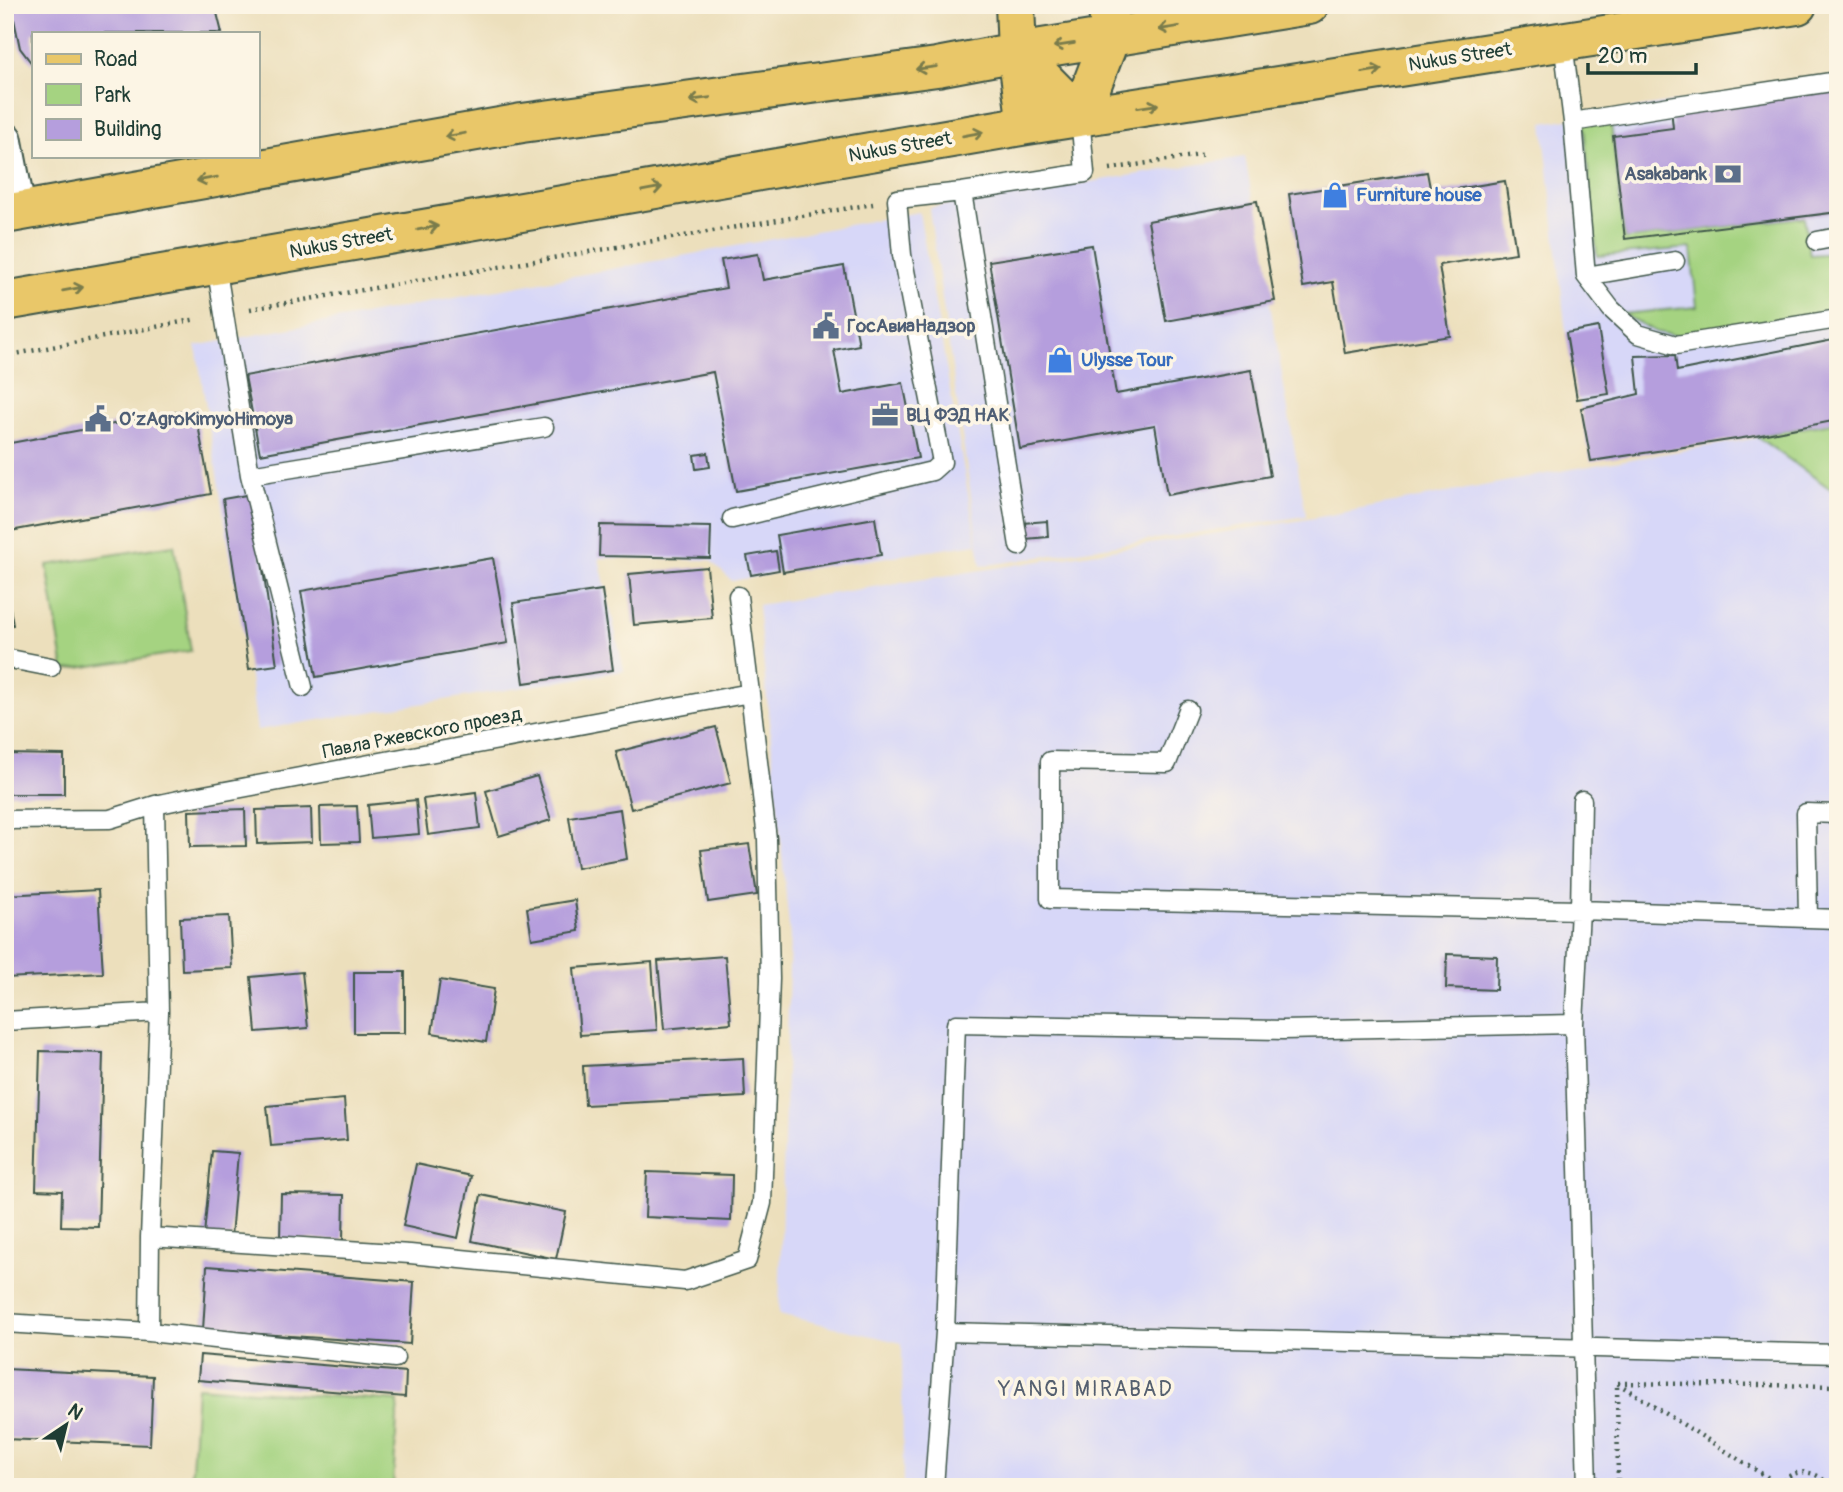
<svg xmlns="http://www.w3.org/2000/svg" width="1843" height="1492" viewBox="0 0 1843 1492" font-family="Pangolin,sans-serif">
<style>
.built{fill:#d7d7f8}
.green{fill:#a5d381;stroke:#62885a;stroke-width:2}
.building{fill:#b59edd}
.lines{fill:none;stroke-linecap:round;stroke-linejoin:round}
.service-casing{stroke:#3e5548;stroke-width:21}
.minor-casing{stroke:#3e5548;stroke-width:37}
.primary-casing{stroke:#3e5548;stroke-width:42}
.path{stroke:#3e5548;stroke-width:4.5;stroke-dasharray:2 5;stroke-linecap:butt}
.service{stroke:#fff;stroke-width:18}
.minor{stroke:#fff;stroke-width:33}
.primary{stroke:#e9c769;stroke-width:38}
.oneway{stroke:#7a7b4c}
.labels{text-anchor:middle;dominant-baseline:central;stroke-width:7;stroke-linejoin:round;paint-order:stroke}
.street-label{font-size:19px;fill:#1f3d34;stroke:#fcf5e5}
.service-label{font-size:19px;font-weight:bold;fill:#4e5e75;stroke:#fcf5e5;text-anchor:start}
.shop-label{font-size:19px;font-weight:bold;fill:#366cbe;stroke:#fcf5e5;text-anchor:start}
.neighbourhood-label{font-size:21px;letter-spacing:2px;fill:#545f6f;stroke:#fcf5e5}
</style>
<rect width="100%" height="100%" fill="#fcf5e5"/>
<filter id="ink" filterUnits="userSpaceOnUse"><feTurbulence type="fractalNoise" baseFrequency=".0143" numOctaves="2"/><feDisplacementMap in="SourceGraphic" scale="14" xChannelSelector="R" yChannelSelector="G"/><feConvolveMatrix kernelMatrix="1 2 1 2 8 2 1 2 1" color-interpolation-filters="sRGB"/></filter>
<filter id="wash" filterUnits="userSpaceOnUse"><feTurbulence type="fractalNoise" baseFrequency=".00686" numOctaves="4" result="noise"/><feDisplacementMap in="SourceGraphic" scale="28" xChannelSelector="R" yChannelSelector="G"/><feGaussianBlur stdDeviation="1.57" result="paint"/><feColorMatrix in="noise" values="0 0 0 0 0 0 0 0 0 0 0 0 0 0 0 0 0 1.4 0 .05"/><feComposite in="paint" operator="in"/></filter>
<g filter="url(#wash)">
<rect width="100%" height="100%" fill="#ecdfbc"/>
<path class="built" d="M1838,76v417l-42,-28 42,30v992h-935l-1,-144 -123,-29 11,-377 -32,-332 551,-86 263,-50 185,-31 -1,-2 -165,25 -25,-128 -23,-210z
M1245,157l61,359 -325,50 -52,-358z
M919,212l58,332 -194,28 -51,9 -22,-21 -111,-2 25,113 -367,59 -8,-61 -53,-323z"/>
<path class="green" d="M1610,115l15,124 179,-22 6,38 28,-2v62l-143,24 -39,-7 -34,-18 75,-7 -6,-59 -94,8 -14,-139z
M1838,422v72l-82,-58z
M174,545l17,106 -127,19 -17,-105z
M197,1387l201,14 -5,86h-202z"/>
<g id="blocks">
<path class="building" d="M11,5h204l7,28h-189v32l-13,-17z
M1838,85v127l-213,27 -12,-103 60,-8 -2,-20z
M1427,172l4,21 74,-12 11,72 -77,12 11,71 -105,17 -12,-71 -30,5 -14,-93z
M1257,201l18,100 -109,20 -18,-100z
M1092,245l24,149 135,-24 19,106 -103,19 -12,-70 -135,24 -31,-188z
M758,254l5,26 81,-14 15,79 -25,5 8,44 61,-11 15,75 -182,33 -23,-119 -453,82 -15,-78 481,-88 -5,-28z
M1598,327l11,67 -32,5 -11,-66z
M1838,339v81l-82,16 -165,25 -10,-53 58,-14 -4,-38 40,-1 2,16z
M195,409l16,85 -206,38v-88z
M708,453l2,14 -14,2 -2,-14z
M252,494l25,171 -28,4 -26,-170z
M875,518l6,37 -98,17 -6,-37z
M1047,521l1,16 -23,2 -2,-16z
M600,525l111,2 -1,31 -111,-2z
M776,551l3,19 -28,5 -4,-19z
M493,558l15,85 -192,34 -15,-86z
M707,567l5,51 -78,7 -5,-51z
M5,590h2l6,35 -8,2z
M602,590l11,80 -89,13 -11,-80z
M716,727l15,56 -100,26 -15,-57z
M5,754l59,1v39h-59z
M537,776l14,44 -52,16 -13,-45z
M476,792l4,36 -52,7 -5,-36z
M416,800l3,34 -48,4 -3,-33z
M357,806l2,36 -38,1 -1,-36z
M311,808l1,34 -55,2 -1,-34z
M245,809l1,37 -56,1 -1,-36z
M620,809l7,50 -50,9 -8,-51z
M749,844l8,51 -49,7 -7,-52z
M98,890l5,83 -98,5v-83z
M575,900l4,31 -47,8 -5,-31z
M229,916l3,52 -50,2 -2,-52z
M1447,954l50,2 -1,34 -50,-2z
M725,956l6,67 -67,6 -6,-68z
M652,962l5,68 -77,5 -6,-67z
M302,972l6,56 -52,4 -5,-55z
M354,972h51v61h-51z
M440,980l54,9 -8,53 -54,-9z
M40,1051l63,2 -5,174 -37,-1 1,-35 -26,-1z
M743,1058l2,39 -160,8 -2,-39z
M344,1099l3,41 -76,6 -4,-40z
M212,1151l26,2 -7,84 -27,-2z
M416,1164l55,12 -13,62 -55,-12z
M647,1172l85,3 -1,46 -86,-4z
M281,1194l63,1 -1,45 -63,-1z
M481,1195l85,17 -10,47 -84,-18z
M207,1266l207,16 -4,62 -207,-14z
M200,1355l206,17 -1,25 -207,-17z
M5,1369l148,7 -3,69 -145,-6z"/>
</g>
</g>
<g filter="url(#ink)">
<use href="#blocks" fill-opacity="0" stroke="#3e5548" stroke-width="2"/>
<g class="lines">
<g class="service-casing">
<path id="service" d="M1563,42l10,80 13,154
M1573,122l97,-16 168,-25
M962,192l57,354
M1817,241l21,-4
M1675,261l-89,15 25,33 27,25 38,11 162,-26
M216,265l34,210 53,212
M250,475l294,-48
M732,519l200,-48 10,-9 -40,-207 -5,-56 65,-7 123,-19 -5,-57
M5,658l46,9
M1188,710l-21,53 -117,-2v138l530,11 258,9
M1582,800l-2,110 -6,114 13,463
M5,820l105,-1 45,-14 33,-7 562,-105 -12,-97
M1808,918l-2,-105 32,1
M5,1021l154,-9
M150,1237l260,17 275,27 62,-21 15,-57 8,-224 -3,-140 -17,-146
M5,1323l144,9 246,26
M149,1332l1,-95 9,-225 -4,-207
M945,1332l893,22
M934,1487l11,-155 11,-308 327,6 291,-6"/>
</g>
<g class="minor-casing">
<path id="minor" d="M5,139l14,73"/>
</g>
<g class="primary-casing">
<path id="primary" d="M1015,5l2,47 10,73
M1017,52l63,64
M1080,116l30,-78 -2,-33
M5,214l517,-91 415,-56 80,-15 292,-47
M5,301l1022,-176 770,-120"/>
</g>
<path class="path" d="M1110,169l96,-15
M250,309l623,-105
M5,356l192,-37
M1618,1383l220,3
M1779,1486c14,-20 38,-17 51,1
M1618,1487l-1,-104 166,104"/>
<use href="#service" class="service"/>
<use href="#minor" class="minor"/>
<use href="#primary" class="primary"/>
</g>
<defs><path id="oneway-shaft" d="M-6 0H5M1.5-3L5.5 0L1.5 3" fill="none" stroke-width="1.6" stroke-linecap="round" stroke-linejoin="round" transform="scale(1.75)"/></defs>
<g class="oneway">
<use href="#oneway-shaft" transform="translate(1169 28) rotate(171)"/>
<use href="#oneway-shaft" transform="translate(1064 45) rotate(171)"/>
<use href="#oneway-shaft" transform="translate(926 68) rotate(172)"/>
<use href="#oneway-shaft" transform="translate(1372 71) rotate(-9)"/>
<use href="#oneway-shaft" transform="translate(700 99) rotate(172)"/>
<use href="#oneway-shaft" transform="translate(1148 106) rotate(-9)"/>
<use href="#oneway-shaft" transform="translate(973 134) rotate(-10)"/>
<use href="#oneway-shaft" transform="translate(455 135) rotate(170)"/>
<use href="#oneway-shaft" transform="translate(207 179) rotate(170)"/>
<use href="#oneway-shaft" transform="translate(652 189) rotate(-10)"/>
<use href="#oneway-shaft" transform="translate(428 228) rotate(-10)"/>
<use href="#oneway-shaft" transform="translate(73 289) rotate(-10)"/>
</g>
</g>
<defs>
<g id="bank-bare" transform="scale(2.1)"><path d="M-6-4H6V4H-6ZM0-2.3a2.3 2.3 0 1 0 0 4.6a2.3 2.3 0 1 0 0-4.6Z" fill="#5c6f8a" stroke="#fcf5e5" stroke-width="2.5" paint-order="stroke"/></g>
<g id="shop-bare" transform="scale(2.1)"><path d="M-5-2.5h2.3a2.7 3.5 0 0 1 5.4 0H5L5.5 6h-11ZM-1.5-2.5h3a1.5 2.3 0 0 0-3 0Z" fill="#3f7fe0" stroke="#fcf5e5" stroke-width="2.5" paint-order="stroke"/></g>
<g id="civic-bare" transform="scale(2.1)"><path d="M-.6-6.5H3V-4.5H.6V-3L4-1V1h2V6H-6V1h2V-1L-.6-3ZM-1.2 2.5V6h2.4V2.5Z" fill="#5c6f8a" stroke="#fcf5e5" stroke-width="2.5" paint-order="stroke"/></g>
<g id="office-bare" transform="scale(2.1)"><path d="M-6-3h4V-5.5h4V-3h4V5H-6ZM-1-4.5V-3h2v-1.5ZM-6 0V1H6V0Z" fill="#5c6f8a" stroke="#fcf5e5" stroke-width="2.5" paint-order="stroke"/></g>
</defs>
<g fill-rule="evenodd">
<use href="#bank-bare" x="1728" y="174"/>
<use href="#shop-bare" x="1335" y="195"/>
<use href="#civic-bare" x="826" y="326"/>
<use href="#shop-bare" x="1060" y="360"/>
<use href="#office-bare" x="885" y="415"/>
<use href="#civic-bare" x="98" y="419"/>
</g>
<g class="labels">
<g class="street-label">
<text transform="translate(1460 57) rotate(-9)">Nukus Street</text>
<text transform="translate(900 147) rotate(-10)">Nukus Street</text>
<text transform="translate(341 243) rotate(-10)">Nukus Street</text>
<text transform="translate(422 733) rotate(-11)">Павла Ржевского проезд</text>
</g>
<g class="service-label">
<text x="1707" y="174" text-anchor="end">Asakabank</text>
<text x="847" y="326">ГосАвиаНадзор</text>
<text x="906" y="415">ВЦ ФЭД НАК</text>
<text x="119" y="419">O‘zAgroKimyoHimoya</text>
</g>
<g class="shop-label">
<text x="1356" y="195">Furniture house</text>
<text x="1081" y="360">Ulysse Tour</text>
</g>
<g class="neighbourhood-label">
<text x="1086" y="1389">YANGI MIRABAD</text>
</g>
</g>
<rect width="1843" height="1492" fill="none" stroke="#fcf5e5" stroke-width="28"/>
<rect x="32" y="32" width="228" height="126" fill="#fcf5e5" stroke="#a4ab9e" stroke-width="2"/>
<rect x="46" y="54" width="35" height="10" fill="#e9c769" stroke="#a4ab9e" stroke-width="2"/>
<text x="94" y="66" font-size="21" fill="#1f3d34">Road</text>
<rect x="46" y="84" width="35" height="21" fill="#a5d381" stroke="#a4ab9e" stroke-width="2"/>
<text x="94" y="102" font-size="21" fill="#1f3d34">Park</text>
<rect x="46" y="119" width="35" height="21" fill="#b59edd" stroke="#a4ab9e" stroke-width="2"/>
<text x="94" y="136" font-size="21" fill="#1f3d34">Building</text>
<g transform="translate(66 1425) rotate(35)" stroke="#fcf5e5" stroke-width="5" paint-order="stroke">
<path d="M0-5L12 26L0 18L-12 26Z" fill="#1f3d34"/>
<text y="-10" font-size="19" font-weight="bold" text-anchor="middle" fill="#1f3d34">N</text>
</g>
<path d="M1588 63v10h108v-10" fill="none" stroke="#1f3d34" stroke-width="3.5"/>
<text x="1598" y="63" font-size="21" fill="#1f3d34" stroke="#fcf5e5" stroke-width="5" paint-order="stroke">20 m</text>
</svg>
